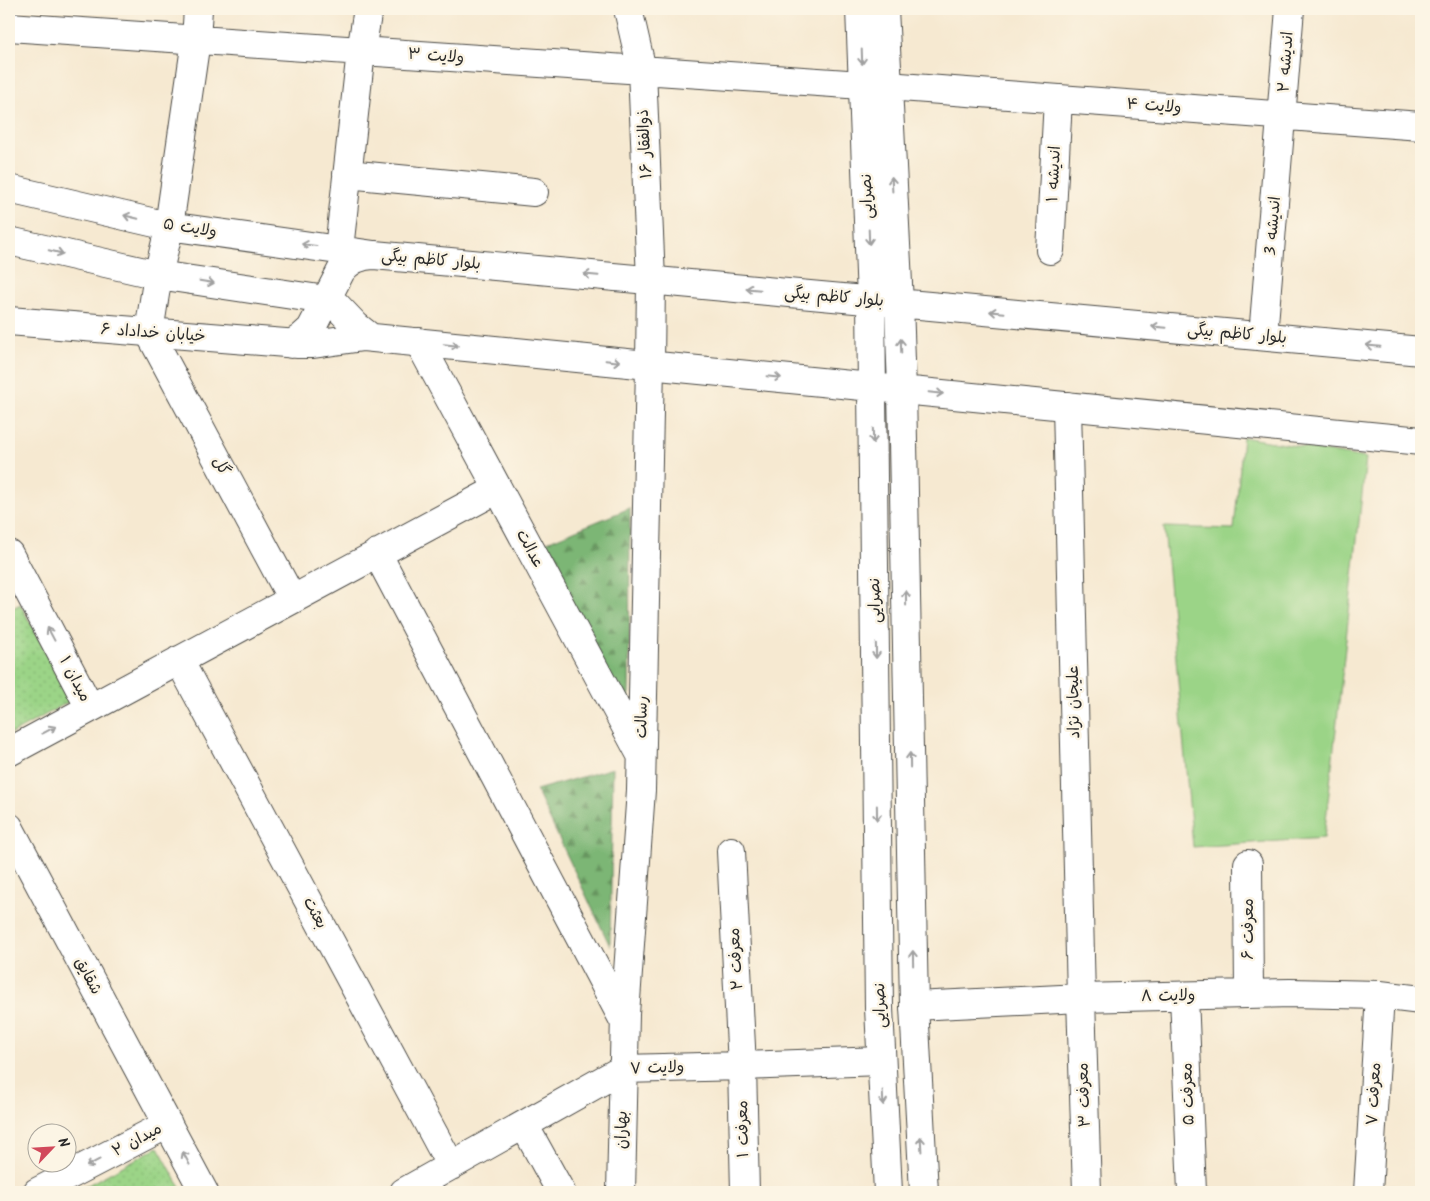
<svg xmlns="http://www.w3.org/2000/svg" width="1430" height="1201" viewBox="0 0 1430 1201" font-family="Kalam,'Playpen Sans Arabic',sans-serif">
<style>
.grass{fill:url(#grass-dots);stroke:#638059}
.forest{fill:url(#forest-firs);stroke:#547050}
.park{fill:#9bd487;stroke:#638059}
.lines{fill:none;stroke-linecap:round;stroke-linejoin:round}
.street-casing{stroke:#494844;stroke-width:30}
.secondary-casing{stroke:#494844;stroke-width:30}
.street{stroke:#fff;stroke-width:28}
.secondary{stroke:#fff;stroke-width:28}
.oneway{stroke:#a0a0a0}
.labels{text-anchor:middle;dominant-baseline:central;stroke-width:5;stroke-linejoin:round;paint-order:stroke}
.street-label{font-size:16px;fill:#2b2b2b;stroke:#fcf5e5}
</style>
<defs>
<pattern id="grass-dots" width="8" height="8" patternUnits="userSpaceOnUse" patternTransform="scale(1.25)"><rect width="8" height="8" fill="#9bd487"/><path d="M2 2h.1M6 6h.1" fill="none" stroke="#86b675" stroke-width="1.8" stroke-linecap="round"/></pattern>
<pattern id="forest-firs" width="22" height="20" patternUnits="userSpaceOnUse" patternTransform="scale(1.25)"><rect width="22" height="20" fill="#7cb674"/><path d="M5 1l3.5 6h-7zM16 11l3.5 6h-7z" fill="#66945f"/></pattern>
</defs>
<rect width="100%" height="100%" fill="#fcf5e5"/>
<filter id="ink" filterUnits="userSpaceOnUse"><feTurbulence type="fractalNoise" baseFrequency=".02" numOctaves="2"/><feDisplacementMap in="SourceGraphic" scale="10" xChannelSelector="R" yChannelSelector="G"/><feConvolveMatrix kernelMatrix="1 2 1 2 8 2 1 2 1" color-interpolation-filters="sRGB"/></filter>
<filter id="wash" filterUnits="userSpaceOnUse"><feTurbulence type="fractalNoise" baseFrequency=".0096" numOctaves="4" result="noise"/><feDisplacementMap in="SourceGraphic" scale="20" xChannelSelector="R" yChannelSelector="G"/><feGaussianBlur stdDeviation="1.12" result="paint"/><feColorMatrix in="noise" values="0 0 0 0 0 0 0 0 0 0 0 0 0 0 0 0 0 1.4 0 .05"/><feComposite in="paint" operator="in"/></filter>
<g filter="url(#wash)">
<rect width="100%" height="100%" fill="#f6e9d1"/>
<path class="grass" d="M20,604l52,96 -63,35v-125z
M158,1147l25,45h-108z"/>
<path class="forest" d="M630,508l-1,218 -87,-182z
M613,768l-3,178 -74,-156z"/>
<path class="park" d="M1243,437l123,21 -42,380 -131,9 -29,-320 70,2z"/>
</g>
<g filter="url(#ink)">
<g class="lines">
<g class="street-casing">
<path id="street" d="M198,9l-2,31 -28,193 -10,42 -9,57 143,267
M628,9l14,61 9,210
M9,27l853,58
M887,86l534,40
M347,174l187,18
M9,189l159,37 206,29
M9,241l149,34 168,25
M339,249l22,-198 7,-42
M1050,250l8,-151
M1263,336l27,-327
M419,342l222,413
M1067,406l14,592 6,194
M377,553l247,468
M9,554l81,154
M179,660l272,506
M9,752l489,-263
M9,827l195,365
M731,851l11,215 3,126
M1248,864l1,130
M1184,996l8,196
M914,1006l167,-8 209,-5 90,2 41,5
M524,1125l37,67
M37,1192l131,-68
M404,1192l219,-123 119,-3 139,-5
M621,1192l4,-178 16,-224 9,-425
M1368,1192l12,-197"/>
</g>
<g class="secondary-casing">
<path id="secondary" d="M860,9l11,291 8,708 9,184
M884,9l15,294 3,87 12,616 10,186
M326,300l10,5 20,21 14,11
M9,321l289,23h15l50,-7 1058,104
M291,344l10,-6 10,-9 30,-58c8,-10 20,-16 33,-16l1047,96
M650,365l1,-85"/>
</g>
<use href="#street" class="street"/>
<use href="#secondary" class="secondary"/>
</g>
<defs><path id="oneway-shaft" d="M-6 0H5M1.5-3L5.5 0L1.5 3" fill="none" stroke-width="1.6" stroke-linecap="round" stroke-linejoin="round" transform="scale(1.25)"/></defs>
<g class="oneway">
<use href="#oneway-shaft" transform="translate(862 57) rotate(88)"/>
<use href="#oneway-shaft" transform="translate(892 184) rotate(-93)"/>
<use href="#oneway-shaft" transform="translate(131 217) rotate(-167)"/>
<use href="#oneway-shaft" transform="translate(869 237) rotate(88)"/>
<use href="#oneway-shaft" transform="translate(309 245) rotate(-172)"/>
<use href="#oneway-shaft" transform="translate(56 252) rotate(13)"/>
<use href="#oneway-shaft" transform="translate(591 275) rotate(-175)"/>
<use href="#oneway-shaft" transform="translate(207 282) rotate(9)"/>
<use href="#oneway-shaft" transform="translate(753 289) rotate(-175)"/>
<use href="#oneway-shaft" transform="translate(997 312) rotate(-175)"/>
<use href="#oneway-shaft" transform="translate(1159 327) rotate(-175)"/>
<use href="#oneway-shaft" transform="translate(451 345) rotate(6)"/>
<use href="#oneway-shaft" transform="translate(901 346) rotate(-92)"/>
<use href="#oneway-shaft" transform="translate(1373 346) rotate(-175)"/>
<use href="#oneway-shaft" transform="translate(613 361) rotate(6)"/>
<use href="#oneway-shaft" transform="translate(774 377) rotate(6)"/>
<use href="#oneway-shaft" transform="translate(936 393) rotate(6)"/>
<use href="#oneway-shaft" transform="translate(873 436) rotate(89)"/>
<use href="#oneway-shaft" transform="translate(906 598) rotate(-91)"/>
<use href="#oneway-shaft" transform="translate(51 634) rotate(-118)"/>
<use href="#oneway-shaft" transform="translate(876 651) rotate(89)"/>
<use href="#oneway-shaft" transform="translate(49 730) rotate(-28)"/>
<use href="#oneway-shaft" transform="translate(910 760) rotate(-91)"/>
<use href="#oneway-shaft" transform="translate(877 813) rotate(89)"/>
<use href="#oneway-shaft" transform="translate(913 958) rotate(-91)"/>
<use href="#oneway-shaft" transform="translate(883 1098) rotate(87)"/>
<use href="#oneway-shaft" transform="translate(921 1144) rotate(-93)"/>
<use href="#oneway-shaft" transform="translate(186 1158) rotate(-118)"/>
<use href="#oneway-shaft" transform="translate(93 1163) rotate(152)"/>
</g>
</g>
<g class="labels">
<g class="street-label">
<text transform="translate(436 56) rotate(4)">ولایت ۳</text>
<text transform="translate(1286 62) rotate(-86)">اندیشه ۲</text>
<text transform="translate(1154 106) rotate(4)">ولایت ۴</text>
<text transform="translate(645 144) rotate(-93)">ذوالفقار ۱۶</text>
<text transform="translate(1054 174) rotate(-87)">اندیشه ۱</text>
<text transform="translate(867 196) rotate(-92)">نصرایی</text>
<text transform="translate(1273 226) rotate(-85)">اندیشه 3</text>
<text transform="translate(190 228) rotate(9)">ولایت ۵</text>
<text transform="translate(431 260) rotate(5)">بلوار کاظم بیگی</text>
<text transform="translate(834 297) rotate(5)">بلوار کاظم بیگی</text>
<text transform="translate(153 333) rotate(4)">خیابان خداداد ۶</text>
<text transform="translate(1237 334) rotate(5)">بلوار کاظم بیگی</text>
<text transform="translate(221 466) rotate(62)">گل</text>
<text transform="translate(530 549) rotate(62)">عدالت</text>
<text transform="translate(875 600) rotate(-91)">نصرایی</text>
<text transform="translate(75 679) rotate(62)">میدان ۱</text>
<text transform="translate(1074 702) rotate(-91)">علیجان نژاد</text>
<text transform="translate(642 717) rotate(-89)">رسالت</text>
<text transform="translate(315 913) rotate(62)">بعثت</text>
<text transform="translate(1248 929) rotate(-90)">معرفت ۶</text>
<text transform="translate(736 959) rotate(-93)">معرفت ۲</text>
<text transform="translate(88 976) rotate(62)">شقایق</text>
<text transform="translate(1168 996) rotate(-1)">ولایت ۸</text>
<text transform="translate(880 1005) rotate(-91)">نصرایی</text>
<text transform="translate(657 1068) rotate(-2)">ولایت ۷</text>
<text transform="translate(1188 1094) rotate(-92)">معرفت ۵</text>
<text transform="translate(1374 1094) rotate(-87)">معرفت ۷</text>
<text transform="translate(1084 1095) rotate(-92)">معرفت ۳</text>
<text transform="translate(743 1129) rotate(-91)">معرفت ۱</text>
<text transform="translate(622 1130) rotate(-89)">بهاران</text>
<text transform="translate(137 1140) rotate(-28)">میدان ۲</text>
</g>
</g>
<rect width="1430" height="1201" fill="none" stroke="#fcf5e5" stroke-width="30"/>
<g transform="translate(52 1148) rotate(65)"><circle r="24" fill="#fcf5e5" stroke="#a8a49b"/>
<path d="M0-4L9 19L0 12L-9 19Z" fill="#d1495b"/>
<text y="-8" font-size="14" font-weight="bold" text-anchor="middle" fill="#2b2b2b">N</text>
</g>
</svg>
